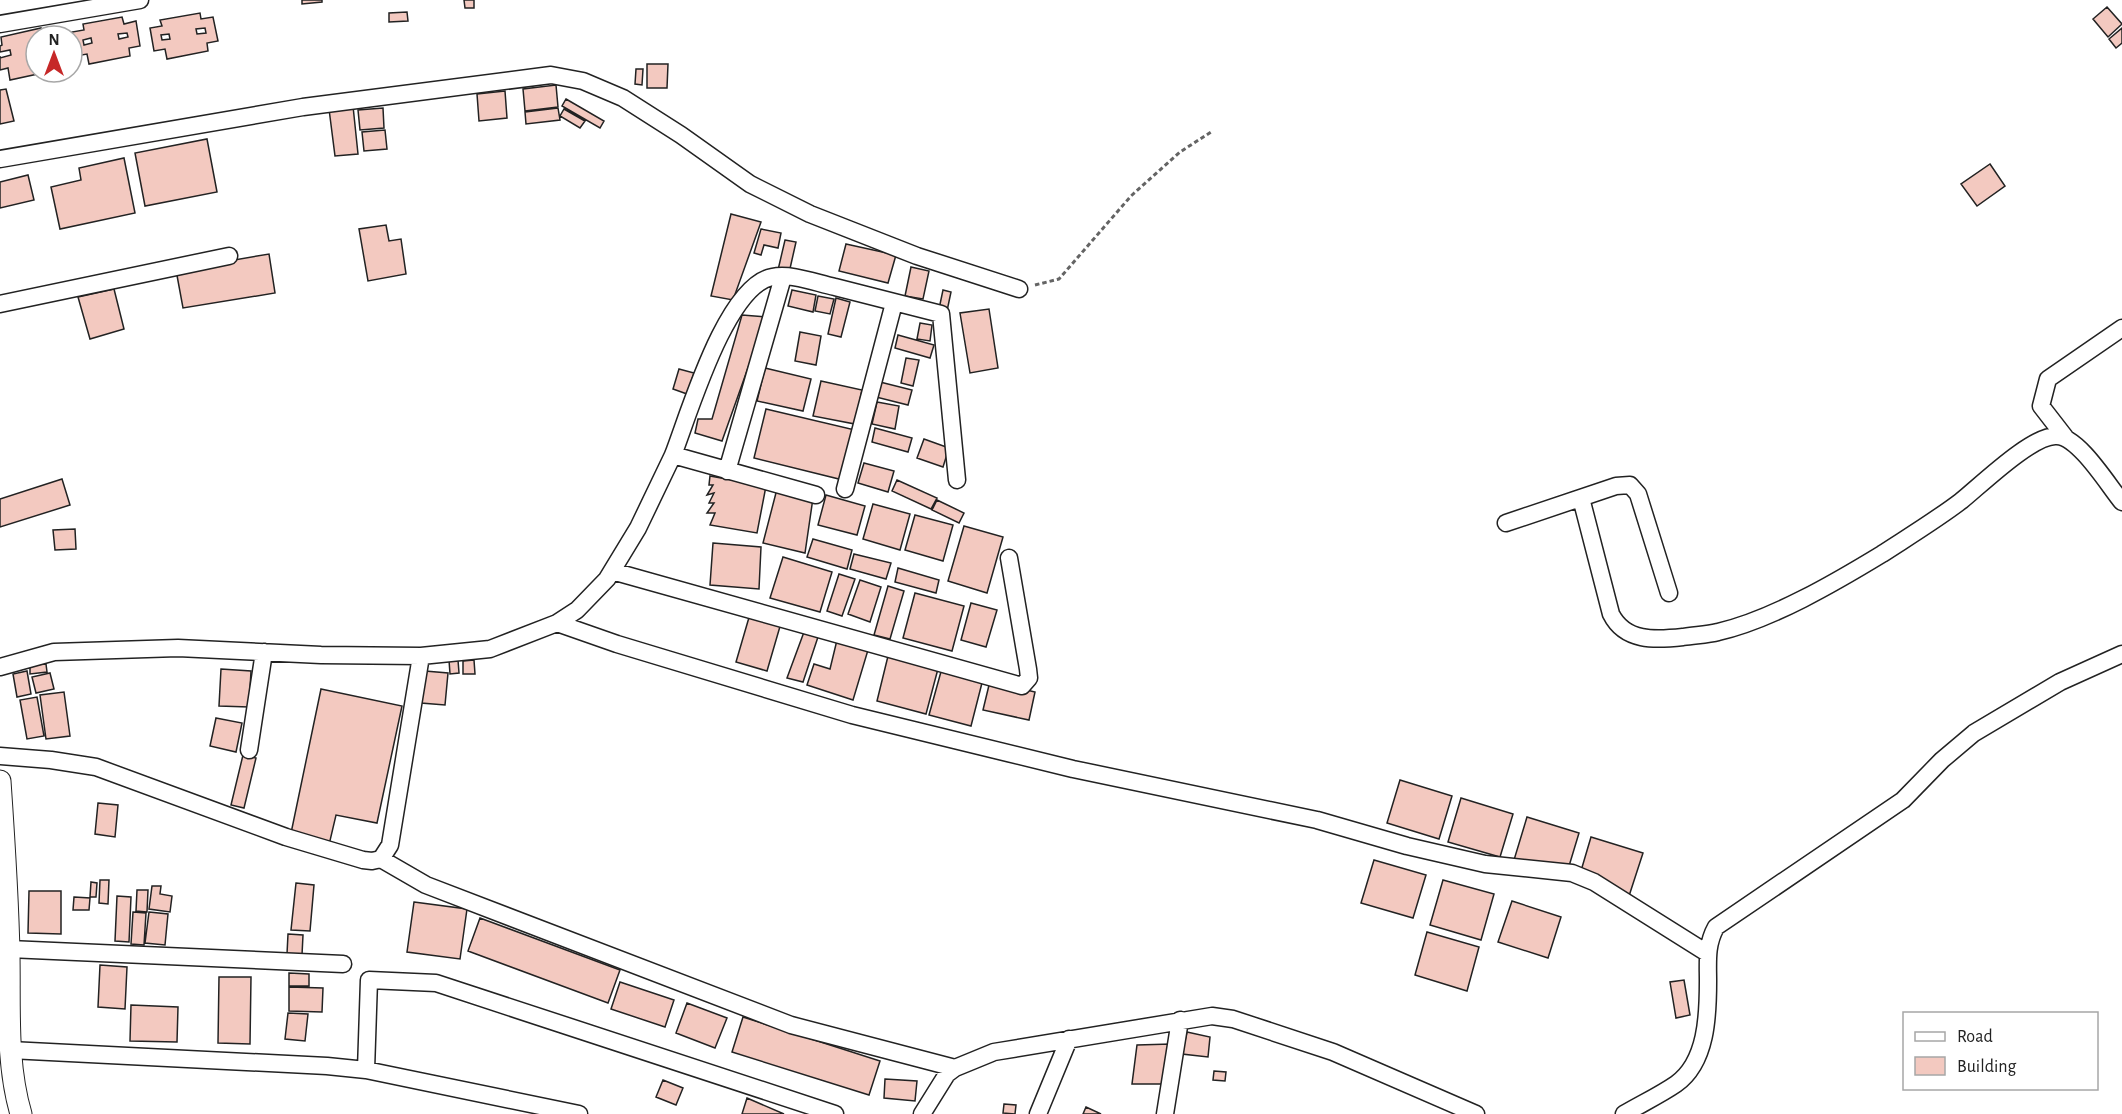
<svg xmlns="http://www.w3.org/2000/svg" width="2122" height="1114" viewBox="0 0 2122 1114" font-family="'Alegreya Sans',sans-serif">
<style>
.building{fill:#f3c9c0;stroke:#222;stroke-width:1.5;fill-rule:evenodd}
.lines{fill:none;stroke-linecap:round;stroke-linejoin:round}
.minor-casing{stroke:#222;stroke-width:19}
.tertiary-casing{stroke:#222;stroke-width:23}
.path{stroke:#646464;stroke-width:3;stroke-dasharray:4.5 3;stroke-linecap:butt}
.minor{stroke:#fff;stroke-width:16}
.tertiary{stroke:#fff;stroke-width:21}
</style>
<rect width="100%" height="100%" fill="#fff"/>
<path class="building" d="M302,0h20v2l-20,2z
M464,0h10v8h-9z
M2107,7l15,17 -14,13 -15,-18z
M407,12l1,9 -19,1v-9z
M200,13l1,6 12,-2 5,24 -11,2 1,8 -41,8 -2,-10 -11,2 -4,-23 12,-2 -2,-6zM205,28l1,5 -9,1 -1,-5zM169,34l1,5 -8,1 -1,-5z
M122,17l2,7 12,-3 4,25 -11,2 1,8 -41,8 -2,-10 -11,2 -4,-24 12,-2 -1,-6zM127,33l1,4 -9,2 -1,-5zM91,38l1,5 -8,2 -1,-5z
M41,28l2,8h-7v36h11l-37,8 -2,-12 -8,2v-14v2l11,-3 -1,-5 -10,2v-6l2,-1 -1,-8z
M2122,28v15l-6,5 -7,-9z
M647,64h21l-1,24h-20z
M636,69h7l-1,16 -7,-1z
M556,85l2,22 -33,4 -2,-22z
M6,89l8,32 -14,3v-34z
M505,91l2,27 -28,3 -2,-27z
M566,99l38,22 -4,7 -38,-22z
M353,106l5,48 -23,2 -6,-47z
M383,108l1,20 -24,2 -2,-20z
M558,108l2,12 -34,4 -1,-12z
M564,109l21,12 -5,7 -20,-12z
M385,130l2,19 -23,2 -2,-19z
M207,139l10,53 -72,14 -10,-53z
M124,158l11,55 -75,16 -9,-42 30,-7 -2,-12z
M1990,164l15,22 -28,20 -16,-22z
M28,175l6,25 -34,8v-26z
M731,214l30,8 -28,78 -22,-4z
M386,225l3,16 12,-2 5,35 -38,7 -9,-52z
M761,229l20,4 -3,15 -14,-3 -3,10 -7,-2z
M785,240l11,2 -7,31 -11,-3z
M846,244l50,11 -8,28 -49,-12z
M269,254l6,39 -92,15 -7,-38z
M911,267l18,4 -6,28 -18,-3z
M114,289l10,40 -34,10 -12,-42z
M792,290l24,5 -3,17 -25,-6z
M943,290l8,2 -4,19 -8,-2z
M818,296l16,3 -4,15 -15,-3z
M836,298l14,4 -9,35 -13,-3z
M989,309l9,59 -28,5 -10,-60z
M742,315l24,2 -44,124 -27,-8 3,-14h14z
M920,323l12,2 -2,16 -13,-2z
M800,332l21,4 -5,29 -21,-4z
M898,335l36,10 -4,13 -35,-10z
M906,358l13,2 -6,26 -12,-3z
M765,368l46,11 -8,32 -46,-10z
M679,369l15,4 -7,21 -14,-5z
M821,381l41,9 -7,34 -42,-8z
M880,382l32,8 -4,15 -32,-8z
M877,402l22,4 -4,23 -23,-5z
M766,409l89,21 -12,50 -89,-22z
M875,428l37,10 -4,14 -36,-10z
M924,439l25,9 -6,19 -26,-9z
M864,463l30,8 -6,21 -30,-9z
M710,476l56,10 -9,47 -47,-8 5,-12h-8l7,-10h-5l5,-10 -7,2 6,-10h-4z
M62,479l8,26 -70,22v-28z
M897,480l40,18 -6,11 -39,-18z
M777,489l36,9 -8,55 -42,-10z
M826,495l39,11 -8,29 -39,-10z
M937,500l27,13 -5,10 -27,-13z
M873,504l37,10 -10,36 -37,-11z
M915,515l38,10 -10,36 -38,-11z
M964,526l39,11 -16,56 -39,-12z
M75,529l1,20 -21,1 -2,-20z
M813,539l39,11 -5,19 -40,-12z
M713,543l48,4 -2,42 -49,-4z
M854,554l37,9 -5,16 -36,-10z
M783,557l49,15 -12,40 -50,-14z
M898,568l41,12 -3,13 -41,-11z
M839,574l16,5 -13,37 -15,-5z
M860,580l21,7 -11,35 -22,-8z
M888,586l16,5 -14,48 -16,-4z
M915,593l49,13 -12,45 -49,-13z
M971,603l26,7 -11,37 -25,-7z
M750,614l31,9 -14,48 -31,-9z
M804,632l14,5 -15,45 -16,-4z
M837,640l31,10 -15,50 -46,-15 7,-21 16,5z
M889,652l50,13 -13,49 -49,-13z
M449,660h9l1,13 -9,1z
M474,660l1,14h-12v-13z
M46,664l1,8 -17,2v-9z
M942,668l41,11 -12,47 -42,-11z
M221,669l30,2 -2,36 -30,-1z
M27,671l4,23 -14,3 -4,-23z
M425,671l23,2 -3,32 -24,-2z
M50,673l4,16 -18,4 -4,-16z
M990,681l45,11 -6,28 -46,-10z
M321,689l81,17 -25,117 -41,-8 -7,30 -39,-7z
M64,692l6,44 -24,3 -6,-44z
M37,697l7,39 -17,3 -7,-39z
M216,718l26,5 -6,29 -26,-6z
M243,755l13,3 -12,50 -13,-3z
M1400,780l52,16 -13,43 -52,-16z
M1461,798l52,16 -13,43 -52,-15z
M98,803l20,2 -3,32 -20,-3z
M1527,817l52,16 -13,43 -52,-16z
M1591,837l52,16 -14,43 -51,-15z
M1374,860l52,15 -13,43 -52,-15z
M100,880h9l-1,24 -9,-1z
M1443,880l51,14 -13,46 -51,-15z
M91,882l6,1 -1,14h-6z
M296,883l18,2 -4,46 -19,-1z
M152,886h9l-1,8 12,2 -2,16 -21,-3z
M137,890h11l-1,22 -11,-1z
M29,891h32v43l-33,-1z
M117,896l14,1 -2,45 -14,-1z
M74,897l16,1 -1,12h-16z
M1512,901l49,16 -13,41 -50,-16z
M414,902l53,7 -7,50 -53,-7z
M133,912l13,1 -2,32 -13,-1z
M149,912l19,2 -3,31 -20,-2z
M480,918l140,52 -12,33 -140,-52z
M1427,932l52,15 -12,44 -52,-16z
M288,934l15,1 -1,20 -15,-1z
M100,965l27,2 -2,42 -27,-2z
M289,973l20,1v12h-20z
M219,977h32l-1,67 -32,-1z
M1684,980l6,35 -14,3 -6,-36z
M620,982l54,18 -9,27 -54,-18z
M289,987l34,1 -1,24 -33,-1z
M687,1003l40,15 -12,30 -39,-15z
M131,1005l47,2 -1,35 -47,-1z
M288,1013l20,1 -3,27 -20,-2z
M743,1017l137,44 -11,34 -137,-43z
M1187,1032l23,5 -2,20 -26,-3z
M1171,1044l-7,40h-32l5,-39z
M1214,1071l12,1 -1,9 -12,-1z
M885,1079l32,2 -2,20 -31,-3z
M663,1080l20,8 -7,17 -20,-8z
M747,1098l37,16h-42z
M1004,1104l12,1 -1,9 -12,-1z
M1086,1107l15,7h-18z"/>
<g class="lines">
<g class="minor-casing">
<path id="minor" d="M0,24l140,-24
M0,159l303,-52 248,-32 32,6 40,17 58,37 69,49 60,30 107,42 102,33
M0,304l229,-48
M2065,437l-24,-31 7,-27 74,-51
M673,455c16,-41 53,-169 99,-178 20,-4 44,6 63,10 35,9 70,18 106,27l16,166
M727,471l56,-194
M845,489l49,-186
M1581,498l30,116c14,28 44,26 72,23 11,-2 24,-2 35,-5 53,-12 118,-50 164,-78 26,-17 54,-34 79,-53 20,-16 72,-67 96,-65 22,1 51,49 65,66
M1506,523l110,-37 14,-1 8,9 31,99
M612,571l410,115 7,-8 -1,-9 -19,-111
M557,623l60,21 235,71 221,54 244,51 90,26 78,18 87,9 22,9 113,71
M0,667l54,-15 124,-4 143,7 100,1 69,-7 67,-26 20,-13 30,-31 31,-51 35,-73 143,40
M249,750l15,-98
M0,756l51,4 45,7 190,70 77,23 9,1 9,-2 9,-14 31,-189
M381,859l45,26 365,140 164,43
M9,949l334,15
M10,1050l317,16 39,4 213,44
M366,1070l3,-90 67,3 399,131
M922,1114l25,-40 8,-6 39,-16 218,-36 21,3 100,33 143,62
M1038,1114l31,-75
M1165,1114l15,-94
M1624,1114c17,-10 36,-19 52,-30 31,-22 32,-69 32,-103 0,-19 -2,-36 8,-54l187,-127 39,-40 32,-27 86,-51 62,-28"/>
</g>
<g class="tertiary-casing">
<path id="tertiary" d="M0,781c4,58 8,116 9,174 1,53 -3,108 12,159"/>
</g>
<path class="path" d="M1035,285l24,-6 72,-83 49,-44 31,-20"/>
<use href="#minor" class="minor"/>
<use href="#tertiary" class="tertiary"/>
</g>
<rect x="1903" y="1012" width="195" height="78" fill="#ffffff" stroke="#a7a7a7" stroke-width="1.5"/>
<rect x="1915" y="1032" width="30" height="9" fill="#ffffff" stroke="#a7a7a7" stroke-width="1.5"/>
<text x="1957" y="1042" font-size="18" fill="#222222">Road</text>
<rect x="1915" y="1057" width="30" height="18" fill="#f3c9c0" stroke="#a7a7a7" stroke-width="1.5"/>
<text x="1957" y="1072" font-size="18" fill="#222222">Building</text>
<g transform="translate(54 54)"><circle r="28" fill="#ffffff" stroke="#a7a7a7" stroke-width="1.5"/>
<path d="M0-4.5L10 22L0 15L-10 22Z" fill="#c62828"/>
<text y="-9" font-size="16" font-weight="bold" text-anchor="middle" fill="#222222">N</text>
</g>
</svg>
